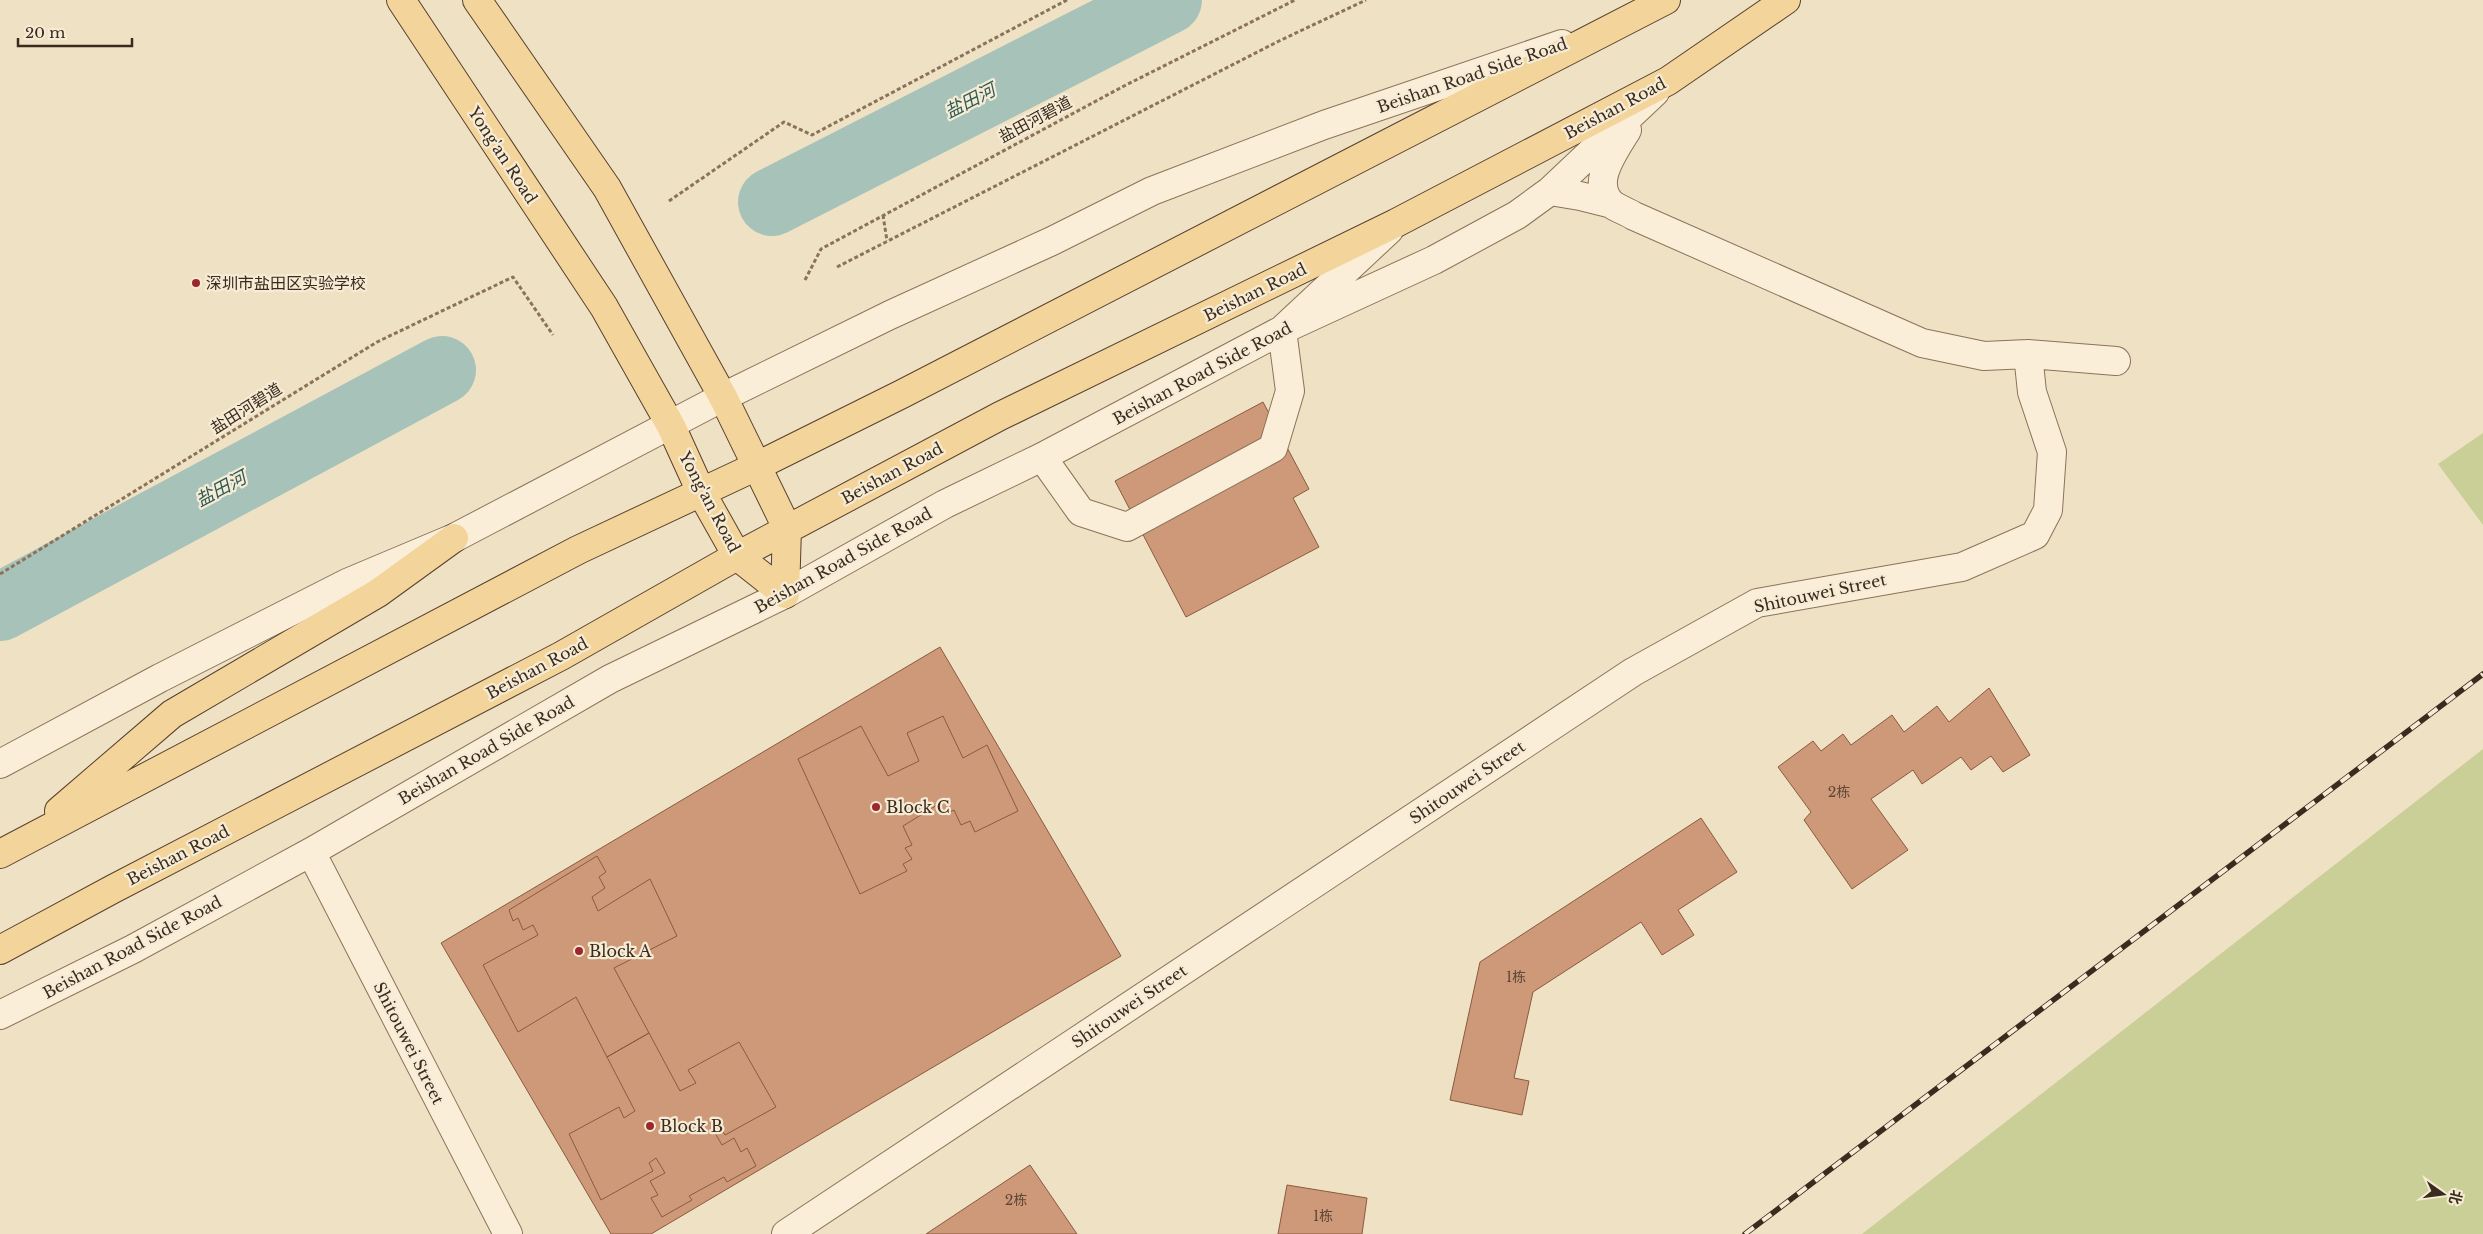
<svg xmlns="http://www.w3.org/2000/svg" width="2483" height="1234" viewBox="0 0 2483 1234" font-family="'Libre Baskerville','Noto Sans SC',serif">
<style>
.green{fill:#cace97}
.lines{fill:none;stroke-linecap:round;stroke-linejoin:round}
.river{stroke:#a6c2b9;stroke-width:68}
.building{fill:#ce9979;stroke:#8a5a3f}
.minor-casing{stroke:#8b725a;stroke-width:30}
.major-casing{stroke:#58402e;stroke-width:30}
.path{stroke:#8b725a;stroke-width:3;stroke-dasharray:4 2.5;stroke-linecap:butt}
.minor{stroke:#faeed8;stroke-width:28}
.major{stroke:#f3d59b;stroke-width:28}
.rail-casing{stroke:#3a2b1e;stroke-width:5.5}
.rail{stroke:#f6ebd4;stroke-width:4;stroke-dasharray:11;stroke-linecap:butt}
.poi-dot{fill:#9b282d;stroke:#f6ebd4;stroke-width:2}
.labels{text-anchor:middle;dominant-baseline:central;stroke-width:4.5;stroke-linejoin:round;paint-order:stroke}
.number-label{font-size:14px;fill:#5f4635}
.street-label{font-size:16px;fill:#3a2b1e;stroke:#f6ebd4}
.poi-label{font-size:16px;fill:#3a2b1e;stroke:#f6ebd4;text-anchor:start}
.water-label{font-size:18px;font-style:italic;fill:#2d5a56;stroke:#f6ebd4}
</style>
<rect width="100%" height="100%" fill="#efe1c4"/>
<path class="green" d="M2483,433v92l-45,-61z
M2483,749v485h-621z"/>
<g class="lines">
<path class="river" d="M772,202l396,-202
M0,607l442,-237"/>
</g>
<path class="building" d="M1263,402l46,87 -16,9 26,49 -133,70 -71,-136z
M940,647l181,309 -470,278h-40l-170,-291z
M1989,688l41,67 -27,17 -12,-16 -20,14 -10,-13 -39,27 -9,-14 -42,29 37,51 -56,39 -48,-69 7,-8 -33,-45 35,-26 8,10 22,-17 8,11 41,-30 12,17 33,-26 12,16z
M943,716l20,42 24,-13 31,66 -43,21 -5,-11 -9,4 -7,-15 -11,5 -6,-10 -34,21 9,19 -7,3 7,11 -9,5 4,7 -47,23 -62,-135 63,-33 27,50 31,-15 -12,-28z
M1701,818l36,54 -59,38 16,25 -32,20 -21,-33 -108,70 -19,86 15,3 -7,34 -72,-15 30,-138z
M597,856l9,16 -7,5 6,11 -13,9 6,14 52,-32 27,57 -63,32 35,65 -42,24 -31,-60 -58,35 -35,-67 55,-30 -5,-10 -10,5 -5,-12 -5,3 -4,-11z
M649,1033l31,58 16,-8 -8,-13 51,-28 37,65 -51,28 -7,-11 -6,4 10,17 12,-7 7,14 6,-4 9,18 -29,16 -3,-5 -35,19 3,4 -30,17 -11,-19 7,-3 -8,-14 15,-8 -9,-15 -7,5 4,8 -52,29 -32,-66 50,-27 5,11 11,-7 -28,-54z
M1030,1165l47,69h-151z
M1287,1185l80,13 -5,36h-84z"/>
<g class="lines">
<g class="minor-casing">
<path id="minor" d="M1627,130c-12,20 -39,55 -14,75 6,4 15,7 21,11l288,127 62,13 44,-2 88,7
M1550,191l30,5 32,8
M1042,457l39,55 46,15 146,-79 17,-57 -8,-61 107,-100
M0,764l160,-86 187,-95 107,-45 269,-141 167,-82 162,-74 100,-50 172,-66 238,-81
M311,852l197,382
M0,1015l133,-66 178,-97 299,-173 175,-85 160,-90 97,-47 240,-127 152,-70 83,-45 33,-24 105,-99
M786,1234l847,-562 124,-69 205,-36 73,-32 13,-25 4,-58 -20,-60 -4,-38"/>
</g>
<g class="major-casing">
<path id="major" d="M401,0l203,307 67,119 30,66 36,64 48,38
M477,0l130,188 116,209 64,131 -2,66
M59,811l113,-97 206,-121 76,-55
M0,854l578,-304 179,-84 145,-72 764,-394
M0,950l113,-61 448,-233 176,-100 263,-140 396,-193 272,-142 118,-81"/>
</g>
<path class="path" d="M669,201l115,-79 28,13 255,-135
M883,215l4,26
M837,267l442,-226 87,-41
M805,280l16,-31 303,-163 171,-86
M0,574l377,-232 136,-65 40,58"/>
<use href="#minor" class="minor"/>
<use href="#major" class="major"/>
<g class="rail-casing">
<path id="rail" d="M1745,1234l738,-560"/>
</g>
<use href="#rail" class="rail"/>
</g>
<g class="poi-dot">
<circle cx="196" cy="283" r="5"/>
<circle cx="876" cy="807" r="5"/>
<circle cx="579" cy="951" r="5"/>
<circle cx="650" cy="1126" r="5"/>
</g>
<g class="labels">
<g class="number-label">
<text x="1839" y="792">2栋</text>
<text x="1516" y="977">1栋</text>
<text x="1016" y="1200">2栋</text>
<text x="1323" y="1216">1栋</text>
</g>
<g class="street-label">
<text transform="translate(1472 75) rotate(-19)">Beishan Road Side Road</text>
<text transform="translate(1615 108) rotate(-28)">Beishan Road</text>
<text transform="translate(1035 119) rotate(-28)">盐田河碧道</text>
<text transform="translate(503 155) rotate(57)">Yong'an Road</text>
<text transform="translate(1255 292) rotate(-26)">Beishan Road</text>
<text transform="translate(1202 373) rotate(-28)">Beishan Road Side Road</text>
<text transform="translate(246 408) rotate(-32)">盐田河碧道</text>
<text transform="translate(892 473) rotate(-28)">Beishan Road</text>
<text transform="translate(710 502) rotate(62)">Yong'an Road</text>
<text transform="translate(843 560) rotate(-29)">Beishan Road Side Road</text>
<text transform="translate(1820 593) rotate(-12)">Shitouwei Street</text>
<text transform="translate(537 668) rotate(-28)">Beishan Road</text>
<text transform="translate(486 750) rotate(-30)">Beishan Road Side Road</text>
<text transform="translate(1467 782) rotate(-34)">Shitouwei Street</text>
<text transform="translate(178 855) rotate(-27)">Beishan Road</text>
<text transform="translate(132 947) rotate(-28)">Beishan Road Side Road</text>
<text transform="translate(1129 1006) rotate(-34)">Shitouwei Street</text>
<text transform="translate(409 1043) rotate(63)">Shitouwei Street</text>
</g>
<g class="poi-label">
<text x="206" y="283">深圳市盐田区实验学校</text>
<text x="886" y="807">Block C</text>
<text x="589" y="951">Block A</text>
<text x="660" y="1126">Block B</text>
</g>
<g class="water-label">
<text transform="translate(970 101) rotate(-27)">盐田河</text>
<text transform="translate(221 489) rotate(-28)">盐田河</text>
</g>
</g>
<g transform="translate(2443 1194) rotate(104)" stroke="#f6ebd4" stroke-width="4" paint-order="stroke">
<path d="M0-4L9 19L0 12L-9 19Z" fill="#3a2b1e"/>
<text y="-8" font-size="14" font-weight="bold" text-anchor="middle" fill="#3a2b1e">北</text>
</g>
<path d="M18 38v8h114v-8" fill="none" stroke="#3a2b1e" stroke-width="2.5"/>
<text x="25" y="38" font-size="15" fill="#3a2b1e" stroke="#f6ebd4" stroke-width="4" paint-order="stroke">20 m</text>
</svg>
